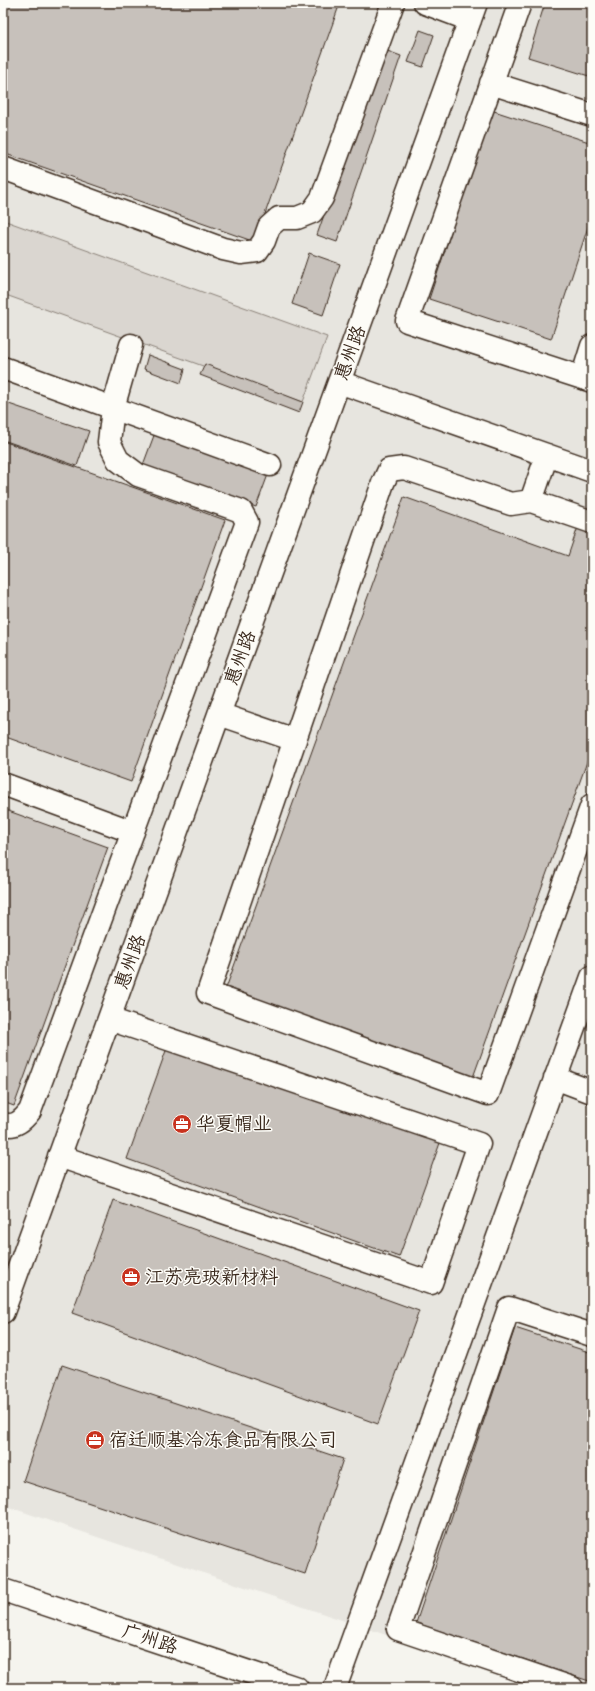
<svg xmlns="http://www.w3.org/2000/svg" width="595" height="1691" viewBox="0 0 595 1691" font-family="Caveat,'LXGW WenKai TC',sans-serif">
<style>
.built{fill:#e7e5df}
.green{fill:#dad6d0;stroke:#8a8077}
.building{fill:#c7c1bb;stroke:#3b2a1e}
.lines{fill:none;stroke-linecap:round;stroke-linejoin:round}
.minor-casing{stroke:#3b2a1e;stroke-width:25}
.major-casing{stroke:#3b2a1e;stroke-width:25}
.minor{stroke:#fdfcf7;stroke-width:22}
.major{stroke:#fdfcf7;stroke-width:22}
.labels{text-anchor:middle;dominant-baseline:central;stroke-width:3;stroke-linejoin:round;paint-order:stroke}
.street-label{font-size:19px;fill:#3b2a1e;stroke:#fdfcf7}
.poi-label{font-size:19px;fill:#3b2a1e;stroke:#fdfcf7;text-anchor:start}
</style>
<rect width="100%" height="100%" fill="#f5f4ee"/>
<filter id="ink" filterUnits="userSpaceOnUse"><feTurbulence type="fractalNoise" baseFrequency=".025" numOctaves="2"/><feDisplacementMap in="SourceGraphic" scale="8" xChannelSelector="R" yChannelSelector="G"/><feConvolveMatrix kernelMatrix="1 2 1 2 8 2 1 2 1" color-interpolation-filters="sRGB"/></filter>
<g filter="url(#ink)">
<path class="built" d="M3,3h589v1685h-50l-539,-183z"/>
<path class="green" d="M3,220l324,117 -24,65 -300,-108z"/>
<path class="building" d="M3,3h337l-85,239 -252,-89z
M545,3h47v74l-64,-20z
M420,30l14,5 -11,32 -15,-5z
M382,49l19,7 -64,186 -20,-7z
M491,110l101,33v72l-41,124 -122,-40z
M309,253l31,11 -17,51 -31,-11z
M148,355l37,14 -4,14 -37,-14z
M205,364l98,38 -4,11 -99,-38z
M3,402l86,29 -12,35 -74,-26z
M156,430l113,42 -13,35 -113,-42z
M3,441l222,79 -94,262 -128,-46z
M404,497l164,59 10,-29 14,5v216l-120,332 -247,-89z
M3,809l105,38 -94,259 -11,-4z
M168,1045l272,98 -41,114 -272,-98z
M113,1200l306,111 -41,113 -306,-111z
M515,1328l77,25v329l-176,-59z
M62,1365l281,94 -38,115 -282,-93z"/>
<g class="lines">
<g class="minor-casing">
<path id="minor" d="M425,3l45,17
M520,3l-113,318 185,60
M491,83l101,32
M3,168l220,81 18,4 16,-2 7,-10 5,-14 10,-9h18l15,-6 10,-14 71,-195
M3,368l267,97
M582,378l10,-32
M339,382l253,89
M531,501l16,-46
M592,522l-61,-21 -20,3 -107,-36 -15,2 -6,13 -175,510 280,101 104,-289
M219,714l76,26
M3,784l130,48
M555,1078l37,14
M3,1124c12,4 20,-4 27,-13l217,-589 -6,-11 -103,-36 -20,-15 -9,-18 4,-34 18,-63
M59,1156l372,127 48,-139 -370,-125
M3,1312l473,-1309
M335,1688l257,-711
M572,1688l-174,-59 111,-321 83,27"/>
</g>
<g class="major-casing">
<path id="major" d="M3,1590l294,98"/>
</g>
<use href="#minor" class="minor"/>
<use href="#major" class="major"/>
</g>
</g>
<defs>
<g id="office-disc" transform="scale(1)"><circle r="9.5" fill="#c8321e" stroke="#fdfcf7"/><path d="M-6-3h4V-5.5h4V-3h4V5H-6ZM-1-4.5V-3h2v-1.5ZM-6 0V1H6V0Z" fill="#fff"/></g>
</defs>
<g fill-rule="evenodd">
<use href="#office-disc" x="182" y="1124"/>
<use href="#office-disc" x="131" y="1277"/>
<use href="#office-disc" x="95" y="1440"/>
</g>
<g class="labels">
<g class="street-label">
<text transform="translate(350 353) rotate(-70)">惠州路</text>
<text transform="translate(240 658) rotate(-70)">惠州路</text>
<text transform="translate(130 962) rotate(-70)">惠州路</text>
<text transform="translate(150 1639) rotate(18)">广州路</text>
</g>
<g class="poi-label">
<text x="196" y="1124">华夏帽业</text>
<text x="145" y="1277">江苏亮玻新材料</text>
<text x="109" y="1440">宿迁顺基冷冻食品有限公司</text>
</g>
</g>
<rect width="595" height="1691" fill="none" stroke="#fdfcf7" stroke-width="16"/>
<rect x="8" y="8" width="579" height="1675" fill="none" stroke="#3b2a1e" stroke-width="1.5" filter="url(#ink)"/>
</svg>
